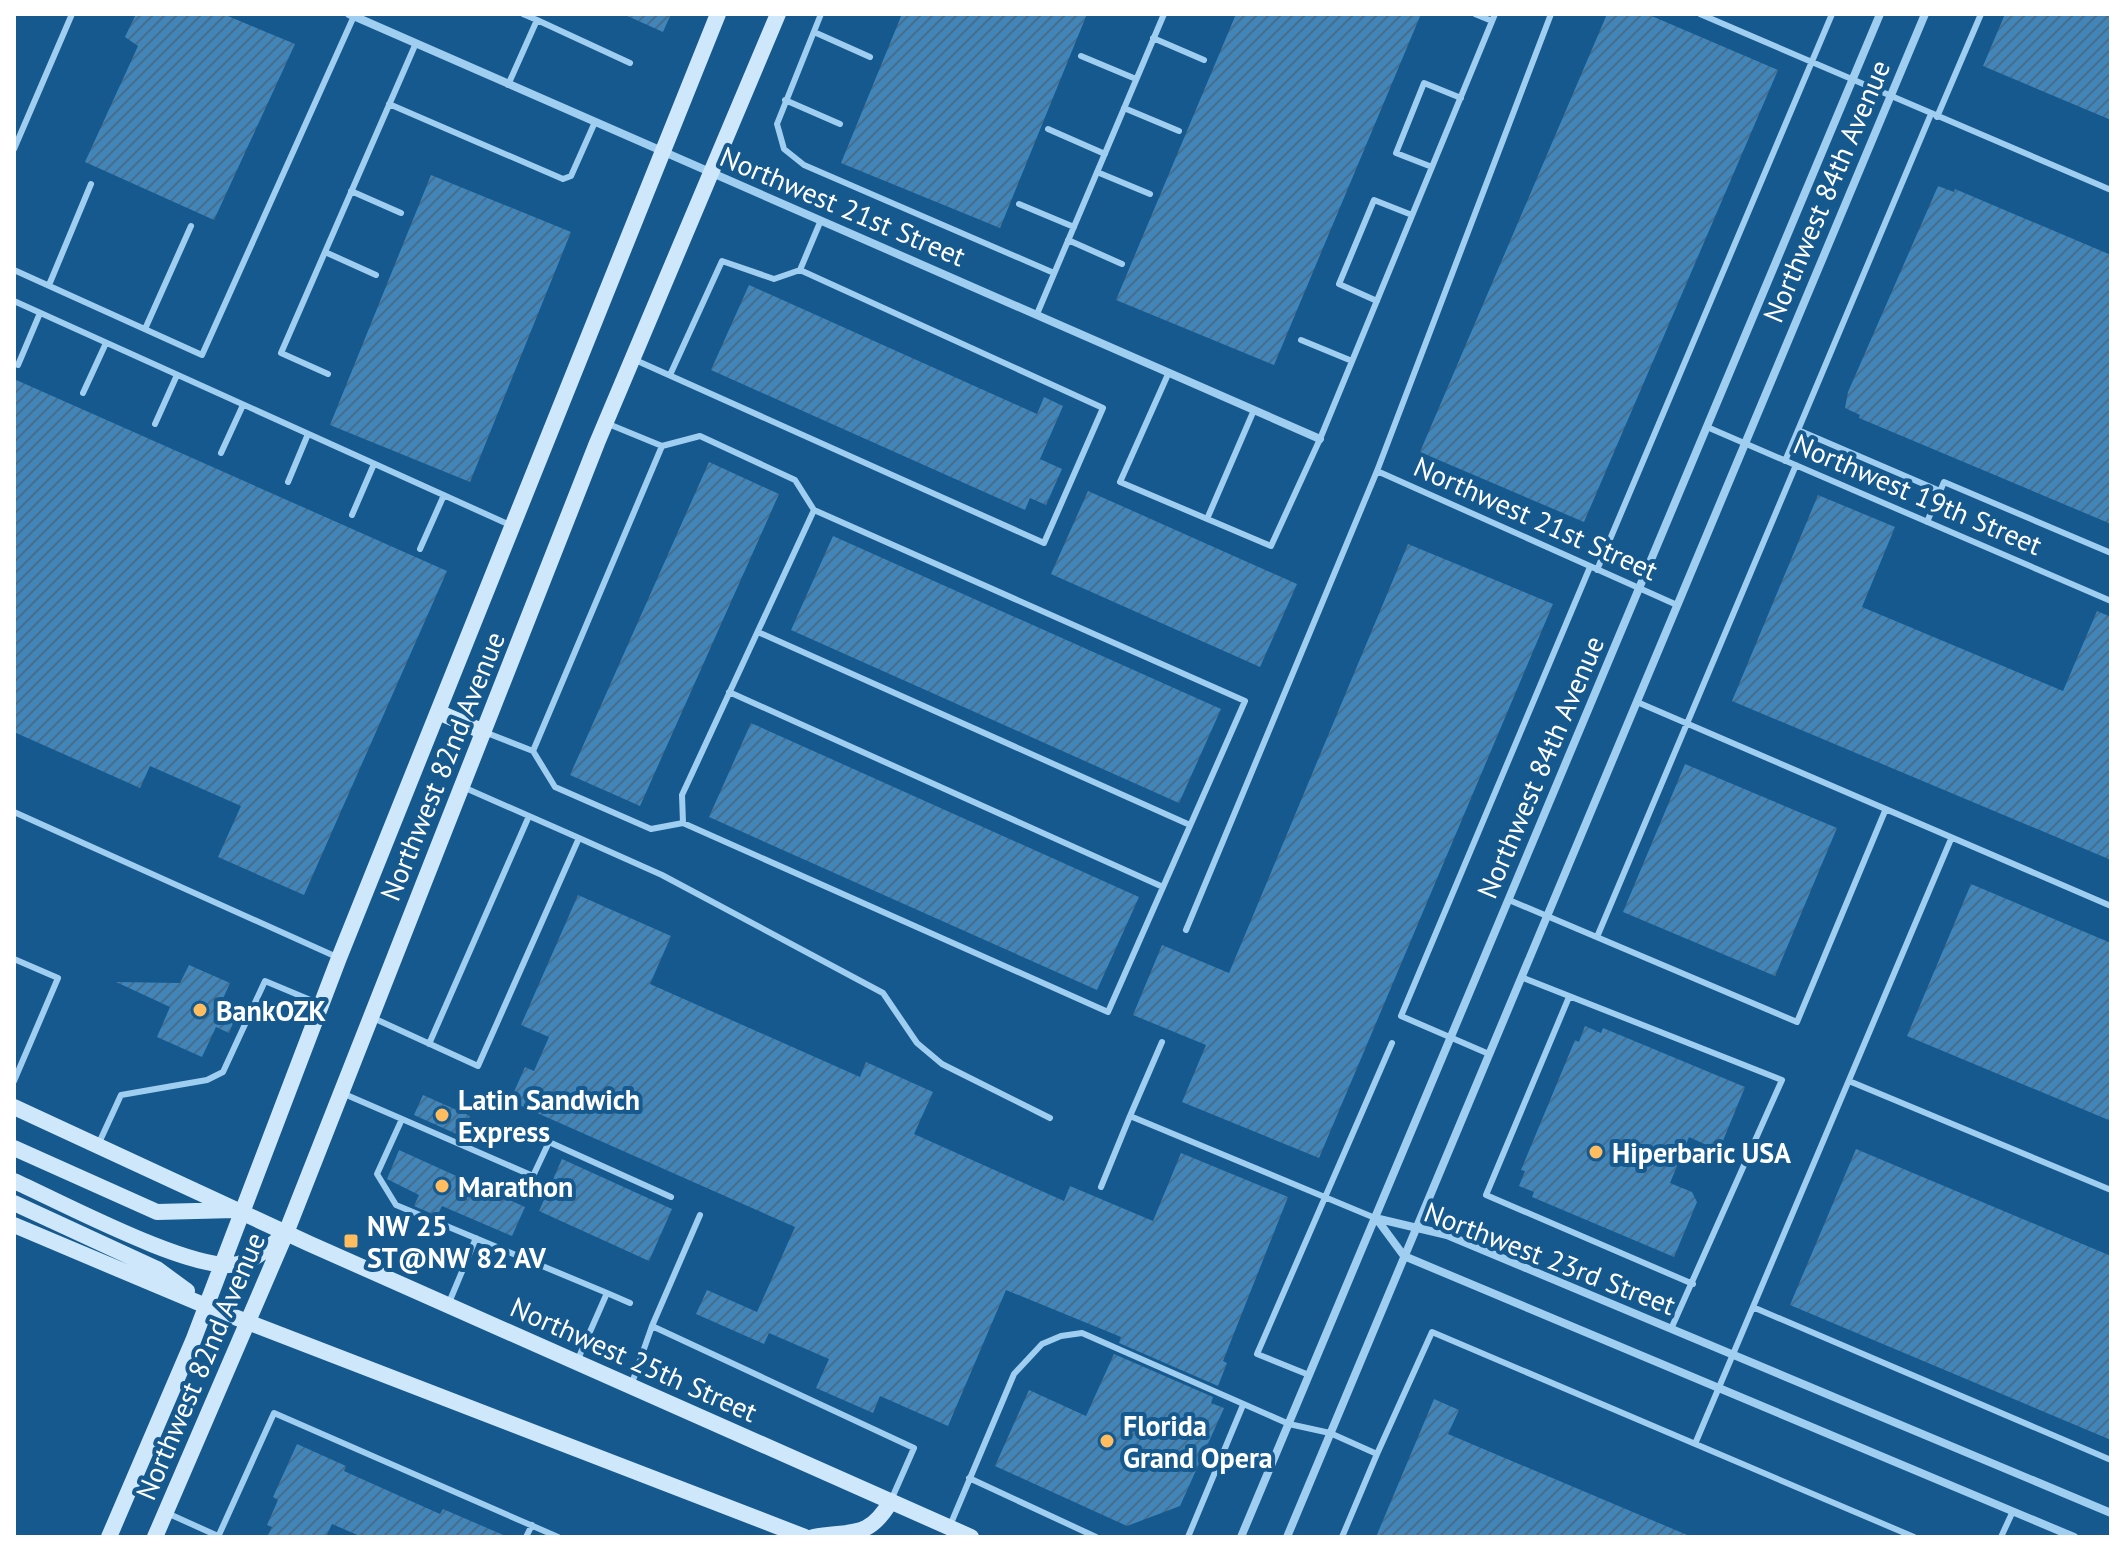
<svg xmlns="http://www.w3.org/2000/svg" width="2125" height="1551" viewBox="0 0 2125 1551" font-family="'PT Sans',sans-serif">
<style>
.building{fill:url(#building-hatch)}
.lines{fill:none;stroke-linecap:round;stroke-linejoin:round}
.lane{stroke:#a0cef0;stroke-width:6}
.street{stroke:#a0cef0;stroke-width:8}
.secondary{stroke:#cee7fb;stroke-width:16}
.poi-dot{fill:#ffbd5f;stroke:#15598e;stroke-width:3}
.labels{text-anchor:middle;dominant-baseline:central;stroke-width:8;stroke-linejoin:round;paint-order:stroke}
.street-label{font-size:28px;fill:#fff;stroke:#15598e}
.poi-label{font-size:28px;font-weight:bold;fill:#fff;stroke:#15598e;text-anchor:start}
</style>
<defs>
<pattern id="building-hatch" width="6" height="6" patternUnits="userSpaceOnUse" patternTransform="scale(2)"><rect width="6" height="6" fill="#4285b8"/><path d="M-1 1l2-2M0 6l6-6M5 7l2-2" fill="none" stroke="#466e8d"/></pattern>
</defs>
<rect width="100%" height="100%" fill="#15598e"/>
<path class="building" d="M136,14h87l72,30 -81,176 -129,-58 53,-116 -13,-9z
M623,14h48l-8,18z
M902,14h185l-87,214 -159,-65z
M1236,14h185l-147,351 -158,-65z
M1607,14h40l131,56 -194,452 -164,-70z
M2005,14h106v106l-128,-54z
M431,175l140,57 -101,250 -140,-57z
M1938,186l16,6 1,-3 156,66v269l-252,-106 1,-3 -15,-7 3,-16z
M749,285l288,129 7,-17 19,9 -23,53 22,10 -16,36 -16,-7 -5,12 -314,-140z
M14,379l433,192 -143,324 -86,-38 23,-51 -91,-40 -10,22 -126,-56z
M709,462l70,32 -139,312 -70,-31z
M1088,491l209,93 -37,83 -209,-93z
M1818,495l77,32 -33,80 201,84 34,-80 14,6v243l-379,-159z
M833,536l388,173 -42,94 -388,-173z
M1408,544l145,60 -234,554 -137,-56 24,-57 -73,-30 29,-70 67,28z
M751,723l388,174 -42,93 -388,-173z
M1685,764l152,64 -62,148 -152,-64z
M1971,884l140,59v178l-204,-85z
M578,895l93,41 -21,48 210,93 6,-15 67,30 -19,42 150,67 6,-15 83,35 28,-68 107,44 -65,164 4,2 -9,23 -99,-43 2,-6 -115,-47 -58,136 -68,-30 -7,17 -57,-25 13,-29 -60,-26 -5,11 -68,-30 11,-24 50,22 38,-85 -285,-126 15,-34 9,4 15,-34 -28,-12z
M189,965l41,18 -10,22 17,8 -8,20 -13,-6 -14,30 -45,-20 13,-30 -54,-25 64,1z
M1585,1026l16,7 2,-5 142,59 -23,56 -11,4 -22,-10 -19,46 22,9 5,10 -23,55 -142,-60 2,-5 -15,-6 6,-15 -4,-1 54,-130 4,2z
M423,1095l47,21 -9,20 -47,-21z
M1856,1149l255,107v184l-321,-135z
M399,1150l126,57 -13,29 -70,-30 -5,10 -23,-10 5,-11 -32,-16z
M562,1159l110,50 -23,52 -110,-50z
M1114,1354l99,43 -2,6 13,5 -44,98 -53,20 -132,-60 34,-76 57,26z
M1434,1399l25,11 -11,24 244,103h-316z
M297,1444l49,22 -2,5 96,43 3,-5 65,28h-146l-30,-13 -6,13h-59l5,-10 -5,-2 11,-25 -5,-3z"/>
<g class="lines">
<path class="lane" d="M523,14l14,6
M821,14l-44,110 7,25 20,16 250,108
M1475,14l17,7
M1700,14l411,176
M814,32l56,25
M1153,38l51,22
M1081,56l55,23
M508,85l29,-65 93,43
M785,100l55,24
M389,104l174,75 8,-3 24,-54
M1124,108l55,23
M1937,117l44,-103
M1048,129l57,25
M14,149l58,-135
M1432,167l-36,-14 28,-70 37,15
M1097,172l53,22
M351,191l50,22
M1019,204l55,23
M1068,240l54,24
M325,252l51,23
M14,270l188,85 152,-339
M49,285l42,-101
M14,301l496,224
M1377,301l-38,-17 35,-84 38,15
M1037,314l127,-300
M145,329l46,-103
M1301,340l51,21
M633,359l411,184 59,-135 -303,-138 21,-50
M18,365l22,-52
M1169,372l-49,110 151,64 49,-107 175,-425
M328,374l-47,-21 135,-310
M670,375l52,-114 52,18 26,-9
M83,393l23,-50
M155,424l22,-49
M1707,427l404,174
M1798,430l142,61
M221,453l22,-48
M1785,461l146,-347
M1377,471l300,134
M288,482l20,-48
M352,515l22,-51
M1207,519l47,-109
M1927,522l17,-40 167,71
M420,549l24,-54
M1597,570l235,-556
M758,632l432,193
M729,692l434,195
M1637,702l474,204
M487,733l46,18 22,36 96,42 32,-6 425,189 137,-311 -431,-191 -19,-30 -95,-44 -38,10 -56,-23
M533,751l129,-305
M14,812l325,146
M683,823l-1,-28 132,-285
M579,838l83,37 221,118 34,50 25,21 108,54
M1509,900l288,122 88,-211
M1186,930l191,-459 174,-457
M1597,937l199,-472
M14,959l44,19 -44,103
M1521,977l261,103 -111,249
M1569,997l-83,198 207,89
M371,1017l107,49 101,-228 -116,-51
M429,1044l100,-228
M1489,1054l-88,-38 189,-449
M1849,1081l262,109
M342,1093l60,26
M1130,1116l32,-74
M98,1145l23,-50 86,-15 16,-8 42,-91 55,23
M1101,1187l29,-71 245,102
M700,1215l-48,111 262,122 -22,50
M607,1293l23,10
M448,1305l28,-67
M1755,1308l356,152
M578,1359l29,-66 -211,-88 -19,-31 25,-55 131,57 16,-34 122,55
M1309,1375l-52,-21 135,-311
M632,1383l20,-57
M1695,1444l256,-605
M1377,1454l55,-122 482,205
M969,1478l127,59
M167,1513l51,23
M949,1528l65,-154 28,-30 19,-8 21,-3 207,91 41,9 47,21 -35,83
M218,1537l56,-124 284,124
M526,1537l6,-12
M1188,1537l55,-132
M2001,1537l12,-26"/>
<path class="street" d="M349,14l971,425
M1375,1218l72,17 664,278
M1376,1218l28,38 670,281
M1241,1537l639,-1523
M1287,1537l638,-1523"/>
<path class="secondary" d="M438,712l46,20
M14,1107l296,137 661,293
M14,1148l143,64 78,-2
M14,1181c45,20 181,93 224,83 18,-4 33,-19 47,-30
M14,1203l143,66 30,22
M14,1225l192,81 599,231
M109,1537l84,-196 146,-383 379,-944
M155,1537l131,-304 311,-790 181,-429
M813,1537c39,-7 55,3 78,-36"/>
</g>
<g class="poi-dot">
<circle cx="200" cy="1010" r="8"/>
<circle cx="442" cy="1115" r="8"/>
<circle cx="1596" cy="1152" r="8"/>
<circle cx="442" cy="1186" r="8"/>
<rect x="343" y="1233" width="16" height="16" rx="4"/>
<circle cx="1107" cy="1441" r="8"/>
</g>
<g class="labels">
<g class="street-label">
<text transform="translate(1826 191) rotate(-67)">Northwest 84th Avenue</text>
<text transform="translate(843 206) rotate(23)">Northwest 21st Street</text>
<text transform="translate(1918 494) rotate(23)">Northwest 19th Street</text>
<text transform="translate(1536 518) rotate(24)">Northwest 21st Street</text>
<text transform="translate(442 766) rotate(-68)">Northwest 82nd Avenue</text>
<text transform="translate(1540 767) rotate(-67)">Northwest 84th Avenue</text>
<text transform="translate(1550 1258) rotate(21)">Northwest 23rd Street</text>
<text transform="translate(634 1359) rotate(24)">Northwest 25th Street</text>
<text transform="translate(200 1366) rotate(-67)">Northwest 82nd Avenue</text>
</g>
<g class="poi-label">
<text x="216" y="1010">BankOZK</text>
<text x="458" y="1099">Latin Sandwich<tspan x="458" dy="32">Express</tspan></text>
<text x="1612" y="1152">Hiperbaric USA</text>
<text x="458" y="1186">Marathon</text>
<text x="367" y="1225">NW 25<tspan x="367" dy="32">ST@NW 82 AV</tspan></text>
<text x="1123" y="1425">Florida<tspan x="1123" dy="32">Grand Opera</tspan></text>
</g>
</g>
<rect width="2125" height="1551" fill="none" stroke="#ffffff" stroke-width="32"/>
</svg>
